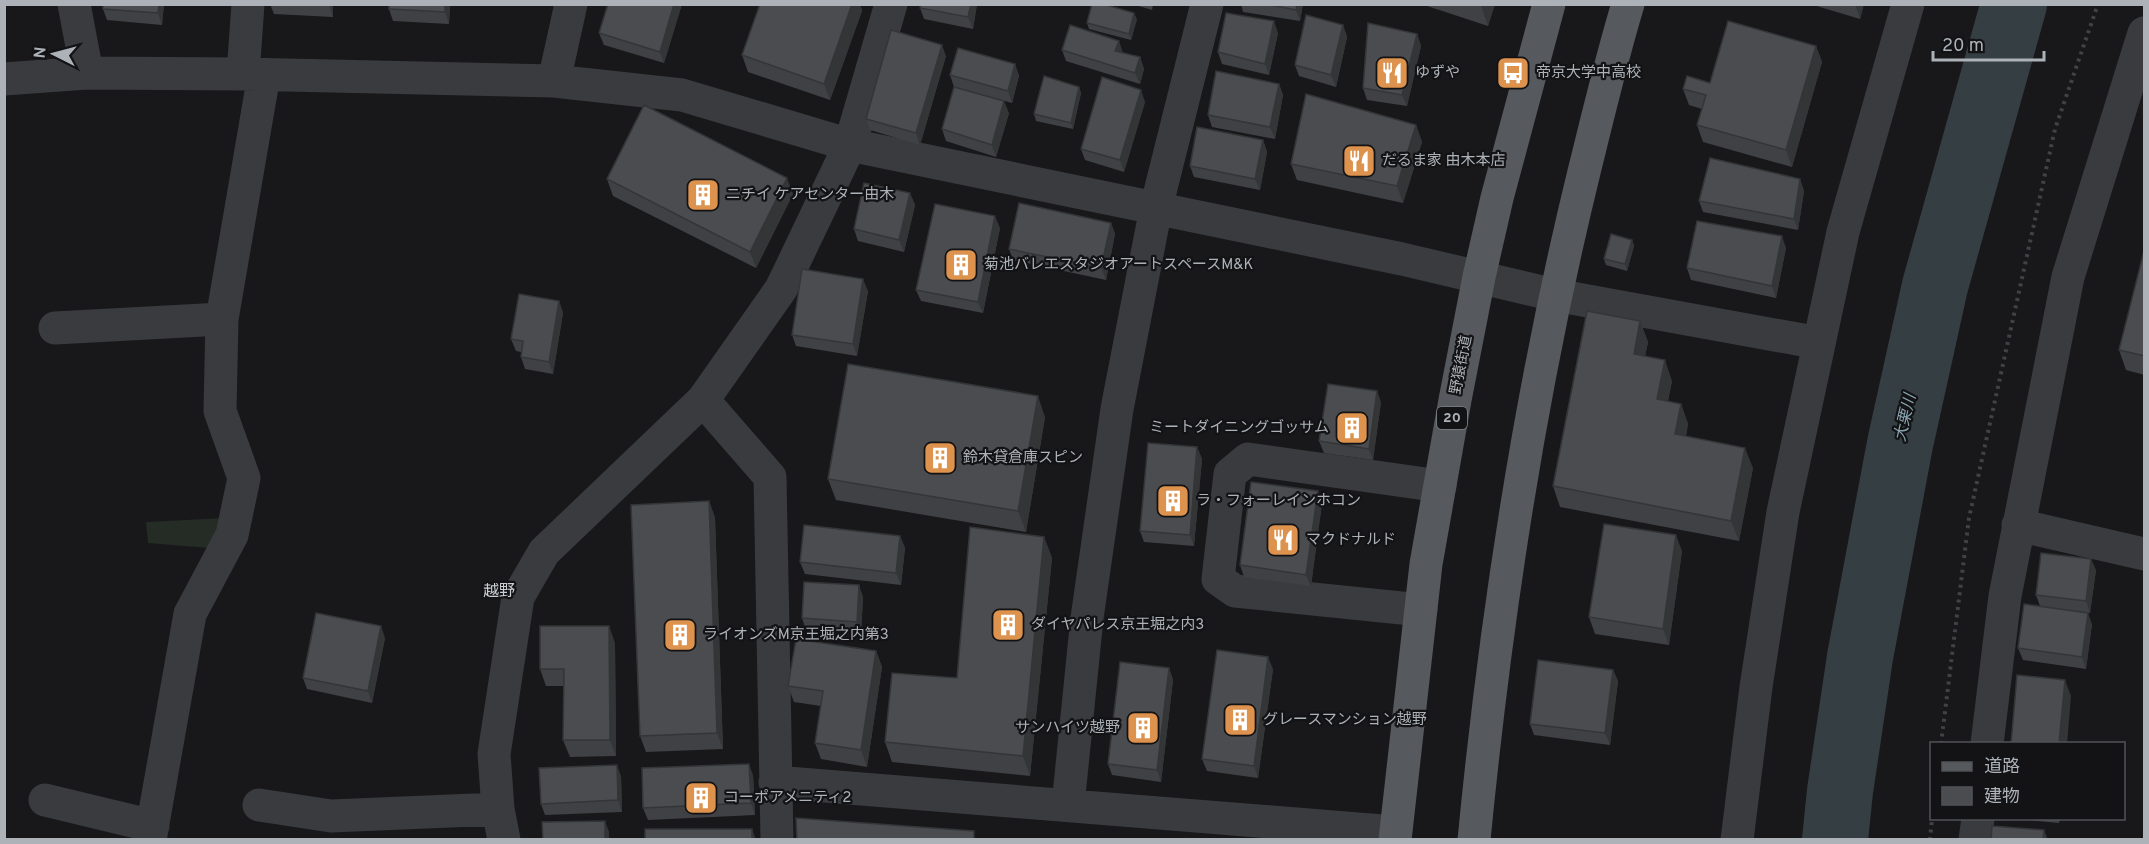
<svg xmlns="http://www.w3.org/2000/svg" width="2149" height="844" viewBox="0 0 2149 844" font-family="Overpass,'Noto Sans JP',sans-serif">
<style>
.green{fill:#252c25}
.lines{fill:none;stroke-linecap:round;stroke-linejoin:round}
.river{stroke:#353f43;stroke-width:66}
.path{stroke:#404245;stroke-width:4;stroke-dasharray:3 4.5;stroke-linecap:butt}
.minor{stroke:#3a3b3e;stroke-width:33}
.major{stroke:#56595d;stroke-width:33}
.wall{fill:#404144}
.shaded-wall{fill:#343537}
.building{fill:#4a4c4f;stroke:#343537;stroke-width:1.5}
.labels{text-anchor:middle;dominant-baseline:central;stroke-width:4.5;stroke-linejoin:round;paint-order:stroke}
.shield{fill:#131315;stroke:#7e8287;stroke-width:1.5}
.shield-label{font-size:14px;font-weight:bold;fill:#acb2b8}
.poi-label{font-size:15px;fill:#acb2b8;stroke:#131315;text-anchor:start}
.street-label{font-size:15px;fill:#acb2b8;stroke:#131315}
.water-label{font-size:16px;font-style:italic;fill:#87a4af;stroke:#131315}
.neighbourhood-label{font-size:16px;fill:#ccd0d5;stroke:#131315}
</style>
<rect width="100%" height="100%" fill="#18181a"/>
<path class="green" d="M226,518l-17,30 -61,-5 -2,-21z"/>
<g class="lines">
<path class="river" d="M1835,840l5,-49 20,-134 40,-213 35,-158 79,-282"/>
<path class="path" d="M1941,744l28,-226 86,-389 43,-125
M1930,840l2,-22"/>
<path class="minor" d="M74,4l13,69
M243,74l5,-70
M4,79l83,-6 156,1 311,7 128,14 168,50 552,114 153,36 264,48
M554,81l17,-77
M55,328l167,-9
M703,400l67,77 7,363
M2018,525l126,29
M1421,610l-186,-19 -17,-12 12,-105 18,-15 192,27
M1987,744l18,-148 63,-319 76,-244
M775,782l620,50
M45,800l108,26
M259,805l72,11 167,-7
M1068,805l19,-187 30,-209 39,-201 51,-204
M150,840l40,-226 42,-79 12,-57 -24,-67 2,-92 42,-244
M504,840l-6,-31 -4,-55 24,-157 26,-45 159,-152 78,-111 69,-144 41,-141
M1737,840l19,-153 27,-175 60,-280 65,-228
M1975,840l3,-22"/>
<path class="major" d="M1395,840l31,-276 29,-164 24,-123 18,-79 52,-194
M1474,840c22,-226 56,-448 110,-668 14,-56 27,-112 44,-168"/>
</g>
<path class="wall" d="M103,4h61l-2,21 -55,-5 -4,-11z
M270,4h63v13l-59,-3z
M450,4l-1,20 -56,-3 -4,-12z
M608,4h74l-18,59 -60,-18 -5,-12z
M760,4h100l2,7 -32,89 -82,-28 -6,-17z
M977,4l-4,25 -49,-10 -4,-11z
M1132,4h21l-1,6z
M1241,4h62l-3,17 -57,-9z
M1421,4h74l-7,22z
M1810,4h54l-4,15z
M1137,19l-6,21 -42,-11 -2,-6z
M1343,25l4,12 -11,50 -37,-11 -4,-11z
M1278,33l-9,42 -47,-11 -4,-12z
M1417,34l4,12 -14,60 -40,-6 -4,-12z
M1816,46l6,16 -30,105 -89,-25 -6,-17 5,-16 -13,-4 -6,-16 27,-6z
M1062,50l78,7 4,12 -4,15 -74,-23z
M946,56l-26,89 -50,-15 -4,-11z
M1015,64l4,12 -7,27 -43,-12 40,22 -13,44 -50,-16 -4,-12 12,-42 -4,-12z
M1279,84l4,11 -8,44 -63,-12 -4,-12z
M1079,87l2,6 -8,36 -37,-8 -2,-7z
M1145,102l-21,70 -39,-12 -4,-11z
M1416,125l6,17 -19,61 -106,-23 -6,-16z
M1263,140l4,12 -7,38 -66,-13 -4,-11z
M607,179l186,15 -37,74 -143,-72z
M1800,179l4,12 -6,39 -95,-18 -4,-11z
M910,193l5,12 -11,47 -46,-11 -4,-12z
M1111,223l4,11 -9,46 -93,-20 -4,-11z
M1000,228l-17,85 -62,-12 -5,-11z
M1632,240l2,6 -7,25 -21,-6 -2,-6z
M2145,247v128l-19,-5 -7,-20z
M1786,248l-10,50 -85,-18 -4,-12z
M868,291l-11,65 -61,-10 -4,-11z
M559,301l4,12 -10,61 -28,-5 -4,-12v-5l-5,-1 -5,-12z
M1640,321l8,21 -3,14 27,25 -4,20 13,3 7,20 -2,12 67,32 -14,73 -179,-34 -7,-21z
M1381,402l-8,58 -49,-7 -5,-12z
M1045,417l-19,115 -190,-32 -8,-21z
M1197,447l5,12 -8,87 -50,-4 -4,-11z
M709,501l6,17 8,231 -77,3 -6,-16z
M1322,503l-11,83 -67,-9 -4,-12z
M900,536l5,12 -4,37 -96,-11 -5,-12z
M1044,537l8,21 -22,218 -138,-14 -7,-20 72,-64z
M1682,551l-13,94 -74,-11 -6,-17z
M2096,570l-6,43 -15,-2 17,13 -6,45 -63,-9 -5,-12 22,-42 -4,-11z
M863,597l-2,36 -55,-3 -4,-12z
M385,638l-13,65 -65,-14 -4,-11z
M615,643l1,113 -46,1 -7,-17 1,-54h-18l-6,-17z
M876,651l6,16 -15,100 -46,-8 -6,-16 6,-37 -27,-4 -6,-16z
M1169,668l4,12 -12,102 -49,-7 -4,-11z
M1273,669l-15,109 -51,-7 -5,-12z
M1613,670l5,11 -8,64 -76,-10 -4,-11z
M753,775l2,40 -107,5 -5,-12z
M621,776l1,36 -77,3 -4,-11z
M2015,819h45l-1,4z"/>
<path class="shaded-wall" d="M159,4h5l-2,21 -4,-12z
M329,4h4v13z
M445,4h5l-1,20 -4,-12z
M674,4h8l-18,59 -4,-11z
M852,4h8l2,7 -32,89 -6,-16z
M971,4h6l-4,25 -5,-12z
M1297,4h6l-3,17 -4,-11z
M1481,4h14l-7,22 -7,-20z
M1855,4h9l-4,15z
M1134,13l3,6 -6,21 -2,-6z
M1274,21l4,12 -9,42 -4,-11z
M1343,25l4,12 -11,50 -5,-12z
M1417,34l4,12 -14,60 -5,-11z
M1119,41l4,12 -8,-2z
M942,45l4,11 -26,89 -4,-12z
M1816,46l6,16 -30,105 -6,-17z
M1140,57l4,12 -4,15 -5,-11z
M1015,64l4,12 -7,27 -4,-12z
M1279,84l4,11 -8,44 -5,-12z
M1079,87l2,6 -8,36 -2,-6z
M1141,90l4,12 -21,70 -4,-12z
M1004,101l5,12 -13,44 -4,-12z
M1416,125l6,17 -19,61 -6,-17z
M1263,140l4,12 -7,38 -5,-11z
M787,178l6,16 -37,74 -6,-16z
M1800,179l4,12 -6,39 -4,-11z
M910,193l5,12 -11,47 -5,-12z
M995,216l5,12 -17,85 -5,-11z
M1111,223l4,11 -9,46 -5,-12z
M1782,236l4,12 -10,50 -4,-12z
M1632,240l2,6 -7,25 -2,-7z
M863,279l5,12 -11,65 -4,-12z
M559,301l4,12 -10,61 -4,-12z
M1640,321l8,21 -7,33 -7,-21z
M1665,360l7,21 -8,38 -7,-20z
M1377,391l4,11 -8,58 -4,-11z
M1038,396l7,21 -19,115 -8,-21z
M1681,404l7,20 -6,31 -7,-21z
M1197,447l5,12 -8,87 -4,-11z
M1745,448l8,20 -14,73 -8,-20z
M1318,491l4,12 -11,83 -5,-11z
M709,501l6,17 8,231 -6,-16z
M1676,535l6,16 -13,94 -6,-16z
M900,536l5,12 -4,37 -5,-12z
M1044,537l8,21 -22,218 -7,-20z
M2091,559l5,11 -6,43 -4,-12z
M859,585l4,12 -2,36 -4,-11z
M2088,613l4,11 -6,45 -4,-12z
M381,626l4,12 -13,65 -4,-12z
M609,626l6,17 1,113 -6,-16z
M876,651l6,16 -15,100 -6,-17z
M1268,657l5,12 -15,109 -4,-12z
M1169,668l4,12 -12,102 -4,-12z
M1613,670l5,11 -8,64 -5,-12z
M2065,680l6,16 -4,48h-8z
M749,764l4,11 2,40 -4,-12z
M617,765l4,11 1,36 -4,-12z
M605,821l4,11v8h-4z
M752,829l4,11h-4z
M2044,830l4,10h-5z"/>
<path class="building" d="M103,4h56l-1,9 -55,-4z
M389,4h56v8l-56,-3z
M608,4h66l-14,48 -61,-19z
M760,4h92l-28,80 -82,-29z
M921,4h50l-3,13 -48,-9z
M1092,4h11l31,9 -5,21 -42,-11z
M1266,4h31l-1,6z
M1226,13l48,8 -9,43 -47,-12z
M1306,15l37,10 -12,50 -36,-10z
M1728,21l88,25 -30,104 -89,-25 9,-30 -23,-6 4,-13 23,7z
M1368,23l49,11 -15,61 -39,-7z
M1070,25l49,16 -4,10 25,6 -5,16 -73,-23z
M891,30l51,15 -26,88 -50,-14z
M958,48l57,16 -7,27 -58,-16z
M1216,71l63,13 -9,43 -62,-12z
M1044,76l35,11 -8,36 -37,-9z
M1102,77l39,13 -21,70 -39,-11z
M954,87l50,14 -12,44 -50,-16z
M1306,94l110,31 -19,61 -106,-22z
M644,105l143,73 -37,74 -143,-73z
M1197,127l66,13 -8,39 -65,-13z
M1710,158l90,21 -6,40 -95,-18z
M864,183l46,10 -11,47 -45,-11z
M1019,203l92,20 -10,45 -92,-19z
M935,204l60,12 -17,86 -62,-12z
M1697,221l85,15 -10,50 -85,-18z
M1611,234l21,6 -7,24 -21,-5z
M2145,247v109l-26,-6z
M802,269l61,10 -10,65 -61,-9z
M519,294l40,7 -10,61 -28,-5 2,-16 -12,-2z
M1587,311l53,10 -6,33 31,6 -8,39 24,5 -6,30 70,14 -14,73 -178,-35z
M848,364l190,32 -20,115 -190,-32z
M1328,384l49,7 -8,58 -50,-8z
M1148,443l49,4 -7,88 -50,-4z
M1251,482l67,9 -12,84 -66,-10z
M709,501l8,232 -77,3 -9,-231z
M1604,524l72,11 -13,94 -74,-12z
M804,525l96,11 -4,37 -96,-11z
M970,527l74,10 -21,219 -138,-14 7,-69 65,5z
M2041,553l50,6 -5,42 -50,-6z
M804,582l55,3 -2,37 -55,-4z
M2024,604l64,9 -6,44 -64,-9z
M316,613l65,13 -13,65 -65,-13z
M540,626h69l1,114h-47l1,-71h-24z
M796,639l80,12 -15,99 -46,-7 8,-52 -35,-5z
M1217,650l51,7 -14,109 -52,-7z
M1538,660l75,10 -8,63 -75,-9z
M1120,662l49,6 -12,102 -49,-6z
M2017,675l48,5 -6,64h-48z
M749,764l2,39 -108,5 -1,-40z
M617,765l1,35 -77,4 -2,-36z
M796,818l178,13v9h-177z
M605,821v19h-62l-1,-18z
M1992,826l52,4 -1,10h-52z
M645,829h107v11h-107z"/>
<defs>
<g id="restaurant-square" transform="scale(1.725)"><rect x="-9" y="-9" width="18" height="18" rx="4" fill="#dd924d" stroke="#131315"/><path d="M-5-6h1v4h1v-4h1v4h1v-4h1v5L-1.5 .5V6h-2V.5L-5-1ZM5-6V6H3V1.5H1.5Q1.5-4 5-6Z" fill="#fff"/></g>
<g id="bus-square" transform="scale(1.725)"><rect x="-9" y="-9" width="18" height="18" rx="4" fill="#dd924d" stroke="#131315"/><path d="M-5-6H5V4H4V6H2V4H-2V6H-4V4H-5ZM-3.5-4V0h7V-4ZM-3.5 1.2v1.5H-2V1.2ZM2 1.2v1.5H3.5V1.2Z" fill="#fff"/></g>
<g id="building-square" transform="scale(1.725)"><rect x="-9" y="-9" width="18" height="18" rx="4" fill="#dd924d" stroke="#131315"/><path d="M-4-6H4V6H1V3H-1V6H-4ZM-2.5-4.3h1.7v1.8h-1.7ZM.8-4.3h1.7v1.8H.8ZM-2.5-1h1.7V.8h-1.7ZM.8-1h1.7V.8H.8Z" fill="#fff"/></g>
</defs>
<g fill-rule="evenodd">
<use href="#restaurant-square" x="1392" y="73"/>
<use href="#bus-square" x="1513" y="73"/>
<use href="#restaurant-square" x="1359" y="161"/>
<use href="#building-square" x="703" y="195"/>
<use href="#building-square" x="961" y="265"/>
<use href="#building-square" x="1352" y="428"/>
<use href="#building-square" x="940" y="458"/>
<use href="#building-square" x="1173" y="501"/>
<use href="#restaurant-square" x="1283" y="540"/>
<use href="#building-square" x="1008" y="625"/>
<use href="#building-square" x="680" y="635"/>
<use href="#building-square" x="1240" y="720"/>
<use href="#building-square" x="1143" y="728"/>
<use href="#building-square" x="701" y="798"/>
</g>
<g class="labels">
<rect class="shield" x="1437" y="407" width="30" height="22" rx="4.5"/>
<g class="shield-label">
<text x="1452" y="418">20</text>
</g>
<g class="poi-label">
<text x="1415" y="73">ゆずや</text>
<text x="1536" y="73">帝京大学中高校</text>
<text x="1382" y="161">だるま家 由木本店</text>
<text x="726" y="195">ニチイ ケアセンター由木</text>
<text x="984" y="265">菊池バレエスタジオアートスペースM&amp;K</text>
<text x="1329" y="428" text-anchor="end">ミートダイニングゴッサム</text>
<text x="963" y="458">鈴木貸倉庫スピン</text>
<text x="1196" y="501">ラ・フォーレインホコン</text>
<text x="1306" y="540">マクドナルド</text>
<text x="1031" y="625">ダイヤパレス京王堀之内3</text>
<text x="703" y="635">ライオンズM京王堀之内第3</text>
<text x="1263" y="720">グレースマンション越野</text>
<text x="1120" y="728" text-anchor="end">サンハイツ越野</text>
<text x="724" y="798">コーポアメニティ2</text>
</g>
<g class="street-label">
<text transform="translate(1462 365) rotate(-79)">野猿街道</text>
</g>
<g class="water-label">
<text transform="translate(1906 418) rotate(-77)">大栗川</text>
</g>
<g class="neighbourhood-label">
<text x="499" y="592">越野</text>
</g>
</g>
<rect width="2149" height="844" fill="none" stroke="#acb2b8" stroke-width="12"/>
<rect x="1930" y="742" width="195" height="78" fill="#131315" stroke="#505356" stroke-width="1.5"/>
<rect x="1942" y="762" width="30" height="9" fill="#56595d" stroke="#505356" stroke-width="1.5"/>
<text x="1984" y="772" font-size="18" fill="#acb2b8">道路</text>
<rect x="1942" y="787" width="30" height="18" fill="#4a4c4f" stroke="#505356" stroke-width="1.5"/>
<text x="1984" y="802" font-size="18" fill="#acb2b8">建物</text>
<g transform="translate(54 54) rotate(276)" stroke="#131315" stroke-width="4.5" paint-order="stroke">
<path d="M0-4.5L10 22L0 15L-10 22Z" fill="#acb2b8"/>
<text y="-9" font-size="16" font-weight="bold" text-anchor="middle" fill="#acb2b8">N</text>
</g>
<path d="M1933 51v9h111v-9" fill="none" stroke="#acb2b8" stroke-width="3"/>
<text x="1942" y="51" font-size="18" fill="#acb2b8" stroke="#131315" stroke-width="4.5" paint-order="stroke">20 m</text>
</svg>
